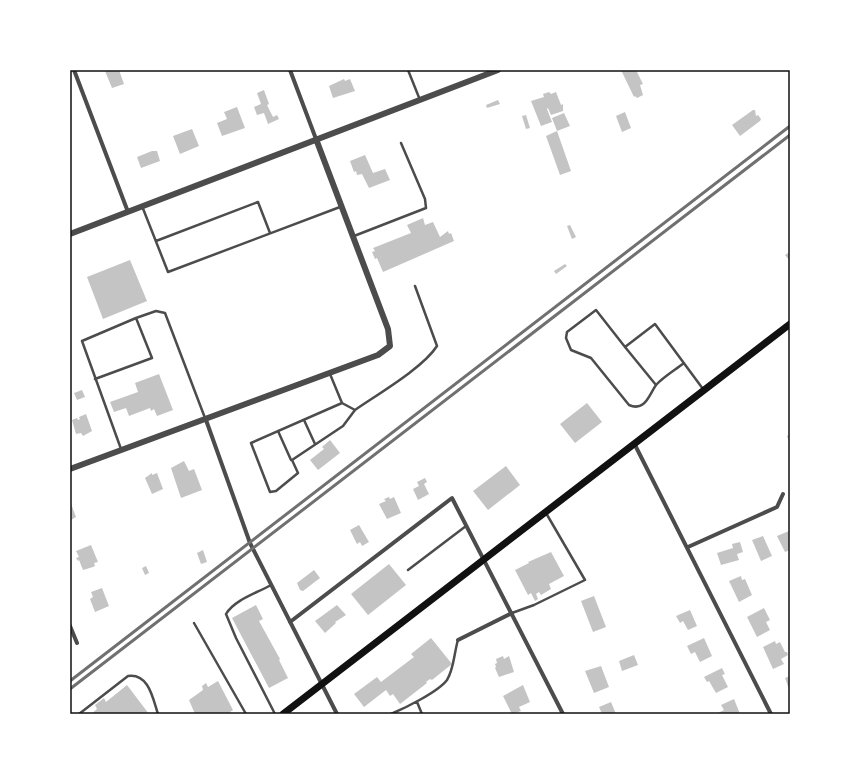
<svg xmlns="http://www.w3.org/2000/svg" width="860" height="784" viewBox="0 0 860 784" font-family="'PT Sans Narrow',sans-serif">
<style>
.building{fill:#c4c4c4}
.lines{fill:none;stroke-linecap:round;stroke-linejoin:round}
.service{stroke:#4c4c4c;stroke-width:2.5}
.minor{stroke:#4c4c4c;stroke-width:4}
.tertiary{stroke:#4c4c4c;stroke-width:6}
.secondary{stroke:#111;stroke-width:7}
.rail{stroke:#707070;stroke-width:3}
.neatline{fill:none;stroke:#111;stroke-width:1.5}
</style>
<rect width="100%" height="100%" fill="#fff"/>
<path class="building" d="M119,70l5,14 -12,4 -7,-17z
M621,70h15l7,14 -3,1 3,10 -6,3 -2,-2 -1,1z
M344,79l1,2 5,-2 5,12 -22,7 -4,-12z
M264,90l5,14 -2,1 6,12 4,-2 2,4 -11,5 -4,-11 -7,2 -3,-8 7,-3 -4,-11z
M549,92l2,2 5,-2 5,13 2,-1v7l-12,4 -3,-7 -1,1 5,13 -11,4 -10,-25 13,-4 -1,-3z
M498,100l2,4 -13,4 -1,-3z
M237,107l8,21 -23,8 -5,-13 10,-4 -3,-7z
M753,110h2l1,6 2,-1 3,4 -1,2 -20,15 -8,-11z
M625,112l6,16 -9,4 -6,-16z
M564,113l6,13 -13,5 -5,-13z
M526,115l4,13 -4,1 -4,-13z
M192,129l7,17 -19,8 -7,-18z
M557,131l14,40 -11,4 -14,-39z
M152,151h5l3,10 -19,7 -4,-11z
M365,155l8,18 12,-4 5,11 -21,8 -7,-14 -5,1 -1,-4 -2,1 -4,-11z
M423,218l2,7 8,-3 7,15 8,-6 1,3 2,-1 3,8 -71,31 -6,-14 -2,1 -3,-7 3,-1 -2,-3 38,-15 -4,-8z
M570,225l6,12 -4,2 -5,-13z
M790,252v9l-5,-6z
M130,260l17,41 -44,18 -16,-42z
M565,264l2,2 -11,8 -2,-3z
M159,374l14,36 -16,6 -3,-7 -3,2 -1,-3 -21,8 -3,-8 -12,4 -4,-10 28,-10 -3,-9z
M82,390l3,7 -8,3 -3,-7z
M587,403l15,19 -27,21 -15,-19z
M86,414l6,17 -9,5 -2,-3 -5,1 -4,-14 5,-2 1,2 2,-1 -1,-2z
M790,434v10l-3,-8z
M330,440l10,13 -22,17 -8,-10 14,-11 -2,-2z
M184,461l5,10 5,-2 8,21 -21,8 -10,-30z
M506,466l14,19 -32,25 -15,-19z
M152,473v2l5,-2 6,16 -11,5 -7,-16z
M425,478l2,4 -3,2 5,10 -11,6 -5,-11 6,-3 -2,-4z
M389,497l1,2 4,-2 7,16 -14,6 -8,-15 7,-3 -2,-2z
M70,501l6,16 -5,3h-1z
M359,525l10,17 -7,4 -2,-4 -3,2 -7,-14z
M789,531l1,19 -5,2 -8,-16z
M763,536l9,20 -11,5 -9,-21z
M740,542l3,10 -6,2 2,6 -18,5 -4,-12 16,-5 -1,-4z
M91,545l7,17 -4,1 1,3 -2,1 -10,3 -4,-10 -1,1 -2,-3 3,-1 -3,-6z
M203,550l4,12 -6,2 -4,-11z
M551,552l13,24 -15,8 2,5 -10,6 -2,-3 -3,2 2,5 -3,2 -4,-8 -3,2 -13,-25 14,-7 -1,-1z
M389,564l17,21 -38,30 -17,-21z
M146,566l3,7 -4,2 -3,-7z
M314,570l6,8 -17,13 -3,-1 -3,-7z
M741,576l1,4 3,-1 7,16 -13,7 -10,-21z
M102,588l7,18 -14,6 -5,-13 3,-2 -2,-5z
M594,596l12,31 -13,5 -12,-31z
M256,605l7,14 -4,2 21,38 -1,1 9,18 -19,10 -37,-70z
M337,605l9,10 -11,7 1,1 -11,10 -10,-12z
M764,608l6,12 -4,2 4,8 -13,7 -10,-20z
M690,610l7,16 -9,4 -5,-9 -3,2 -4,-7z
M431,638l21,26 -20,16 -2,-1 -4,3 1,1 -27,21 -7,-10 -3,2 -4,-6 -22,17 -10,-13 23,-17 4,5 29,-22 4,-3 -3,-3z
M704,638l8,18 -12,6 -5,-10 -4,2 -4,-8z
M775,641l1,3 4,-2 5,10h2l1,3 -7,4 3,5 -11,5 -10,-22z
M634,655l4,10 -16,6 -3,-10z
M503,656l1,3 5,-3 5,16 -15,5 -4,-9 1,-1 -1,-3 2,-1 -1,-4z
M601,666l8,21 -15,6 -9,-22z
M722,668l3,6 -3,1 6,12 -12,6 -7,-12 -2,1 -3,-5z
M790,676v12l-1,1 -4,-11z
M218,681l15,29 -3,2 1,2h-36l-6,-14 14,-10 -1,-4 4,-3 2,4z
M127,685l22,29h-58l6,-5 -2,-4 9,-7 2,4z
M523,685l7,17 -11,5 2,4 -9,3 -9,-18z
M734,699l6,15h-22v-1l6,-3 -3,-5z
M611,702l5,12h-14l-3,-7z"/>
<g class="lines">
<path class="service" d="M408,70l12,30
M142,206l26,66 172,-65
M354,236l72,-28 -1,-9 -24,-56
M156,241l102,-39 12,31
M136,318l20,-7 9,2 40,105
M625,347l31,38
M684,363c-9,7 -21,14 -28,22 -7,10 -11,27 -27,20l-38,-47 -20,-8 -5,-12 1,-6 29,-22 29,37 30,-23 48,65
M330,374l12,29 13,7c23,-16 68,-42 82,-64l-22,-60
M95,379l57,-21 -16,-40 -54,23 39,108
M342,403l-91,40 19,49 6,-1 22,-18 -6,-13 51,-34 12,-16
M304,420l11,24
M278,431l13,29
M408,570l58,-44
M271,585c-14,8 -37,15 -45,29l10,24 39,76
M512,613l22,-8 51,-25 -39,-67
M194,623l52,91
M417,702l5,12
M79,714l49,-38c21,-3 25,23 30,38
M391,714c14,-6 47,-22 56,-34 7,-11 7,-27 11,-40"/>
<path class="minor" d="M74,70l54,142
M290,70l26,69
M206,420l44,123 87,171
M635,445l136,269
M688,547l89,-40 6,-13
M290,622l162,-124 111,216
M70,626l7,17
M458,640l54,-27"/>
<path class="tertiary" d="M70,234l428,-164
M70,469l308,-114 12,-9 -2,-17 -72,-190"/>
<path class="secondary" d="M283,714l507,-390"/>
<path class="rail" d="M70,681l720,-555
M70,689l720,-554"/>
</g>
<rect width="860" height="784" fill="none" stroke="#ffffff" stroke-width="142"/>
<rect x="71" y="71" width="718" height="642" class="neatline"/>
</svg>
